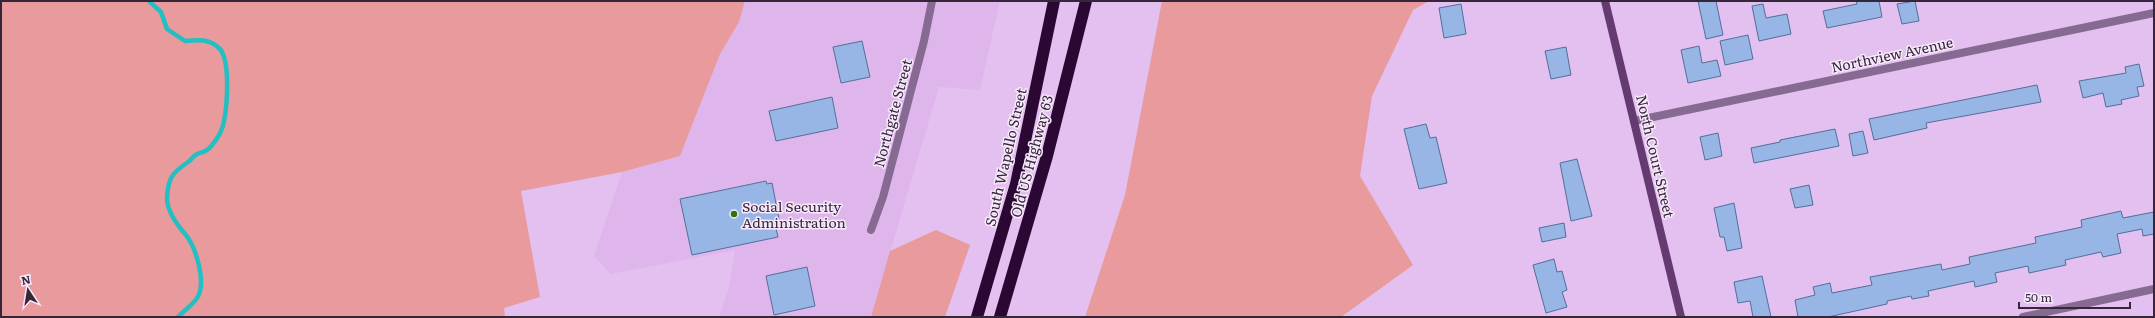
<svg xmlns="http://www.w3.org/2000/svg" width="2155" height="318" viewBox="0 0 2155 318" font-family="Literata,serif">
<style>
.built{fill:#dfb6ec}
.green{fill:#e89a9c}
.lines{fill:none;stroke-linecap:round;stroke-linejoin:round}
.stream{stroke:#23bfc3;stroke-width:4.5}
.building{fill:#97b6e5;stroke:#526f99}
.street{stroke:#876a91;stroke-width:8}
.secondary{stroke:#643a71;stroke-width:8}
.highway{stroke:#2b0734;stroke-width:12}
.poi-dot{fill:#30720e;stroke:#f8e9fd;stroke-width:1.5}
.labels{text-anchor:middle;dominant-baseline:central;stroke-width:3;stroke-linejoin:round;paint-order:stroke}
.street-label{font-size:14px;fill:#352739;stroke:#f8e9fd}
.poi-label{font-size:14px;fill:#352739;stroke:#f8e9fd;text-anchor:start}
</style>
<rect width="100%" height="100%" fill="#e3c0ef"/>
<path class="built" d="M745,1h255l-20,89 -41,-3 -68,230h-152l10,-30 6,-37 -124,24 -17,-18 28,-84 58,-16 40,-102 19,-32z"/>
<path class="green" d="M1,1h744l-6,21 -19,32 -40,102 -58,16 -101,19 19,106 -36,11 1,9h-504z
M1162,1h267l-16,9 -41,86 -12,80 53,89 -72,52h-256l40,-122z
M936,230l34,15 -25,72h-74l19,-66z"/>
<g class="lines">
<path class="stream" d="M149,1l12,11 6,17 18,12c12,-1 23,-3 34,7 12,11 8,58 5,73 -1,8 -7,18 -12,24 -4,6 -9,7 -15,9 -4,2 -6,6 -9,8 -16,11 -20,16 -21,36 0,14 11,28 19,37 10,13 21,48 11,63 -4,7 -13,12 -19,19"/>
</g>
<path class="building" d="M1698,1h18l7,34 -17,4z
M1856,1h23l3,16 -55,11 -4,-17 34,-7z
M1915,1l4,20 -17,3 -5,-20z
M1461,4l5,30 -22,4 -5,-30z
M1763,4l3,14 21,-4 4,20 -32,7 -7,-35z
M1748,35l5,24 -28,6 -5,-24z
M862,41l8,36 -29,6 -8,-36z
M1699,46l3,17 15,-3 4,16 -33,7 -7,-33z
M1566,47l5,28 -20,4 -6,-28z
M2139,64l5,22 -7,1 2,9 -18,4 1,4 -16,3 -3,-14 -20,5 -4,-17 47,-8 -1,-6z
M2037,85l4,17 -115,21 1,5 -53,12 -5,-21z
M832,97l6,31 -62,13 -7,-30z
M1426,124l4,14 6,-1 11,46 -28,6 -15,-60z
M1835,129l4,17 -85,17 -3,-15 29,-6v-2z
M1863,131l5,22 -15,3 -4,-22z
M1718,133l4,23 -17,4 -5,-23z
M1577,159l15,57 -21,5 -11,-58z
M766,181l1,3 5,-1 7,36 -5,1 4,17 -86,18 -12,-56z
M1809,185l4,20 -18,3 -5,-19z
M1734,203l8,45 -15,3 -3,-14h-4l-6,-29z
M2121,211l2,7 31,-6v22l-11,2 -1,-7 -25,5 4,19 -18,4 -2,-5 -36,8 1,5 -37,8 -1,-7 -33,7 2,9 -22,5 -1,-6 -46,10 1,5 -17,3 -1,-3 -24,5v3l-59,13h-30l-3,-17 20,-5 -2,-8 17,-4 2,10 40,-8 -2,-8 71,-13 1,6 28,-6 -1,-7 67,-14 -1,-6 47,-10 -1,-7z
M1564,223l2,14 -24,5 -3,-14z
M1554,259l3,13 5,-1 5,19 -5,2 5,15 -21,6 -13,-48z
M807,267l8,39 -41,9 -8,-39z
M1762,276l9,41h-18l-3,-16 -12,2 -4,-21z"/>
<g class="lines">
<path class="street" d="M1634,121l520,-108
M871,230l12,-33 41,-156 8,-40
M2023,317l131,-28"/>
<path class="secondary" d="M1605,1l76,316"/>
<path class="highway" d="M977,317l39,-133 38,-183
M1000,317l47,-161 39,-155"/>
</g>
<circle class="poi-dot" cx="734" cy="214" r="4"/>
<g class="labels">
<g class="street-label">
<text transform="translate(1892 54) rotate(-12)">Northview Avenue</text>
<text transform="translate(892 113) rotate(-75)">Northgate Street</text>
<text transform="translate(1031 156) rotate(-75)">Old US Highway 63</text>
<text transform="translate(1656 156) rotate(77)">North Court Street</text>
<text transform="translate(1005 157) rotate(-77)">South Wapello Street</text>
</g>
<g class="poi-label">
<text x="742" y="206">Social Security<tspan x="742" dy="16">Administration</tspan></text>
</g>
</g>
<rect width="2155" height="318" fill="none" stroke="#352739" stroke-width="4"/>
<g transform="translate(28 290) rotate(348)" stroke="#f8e9fd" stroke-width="3" paint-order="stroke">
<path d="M0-3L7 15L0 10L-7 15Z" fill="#352739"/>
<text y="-6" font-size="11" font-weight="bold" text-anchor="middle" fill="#352739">N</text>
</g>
<path d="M2019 302v6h111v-6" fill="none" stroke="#352739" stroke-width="2"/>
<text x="2025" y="302" font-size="12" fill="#352739" stroke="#f8e9fd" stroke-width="3" paint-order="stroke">50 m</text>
</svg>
